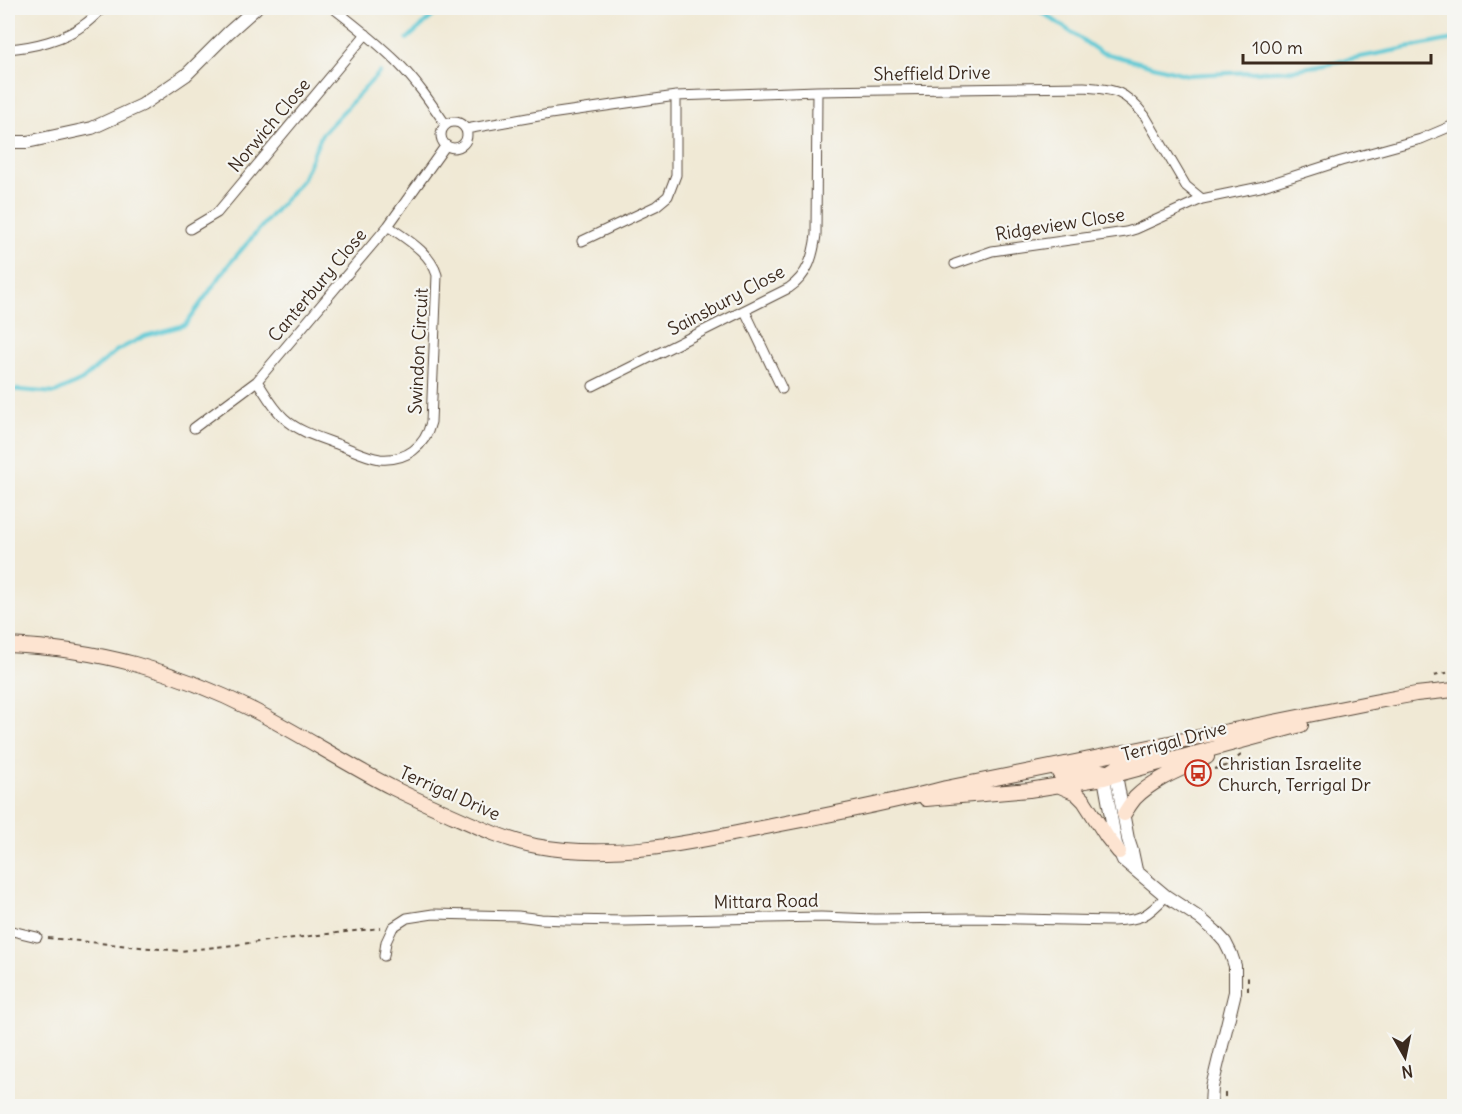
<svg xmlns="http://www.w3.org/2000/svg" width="1462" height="1114" viewBox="0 0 1462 1114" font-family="Delius,sans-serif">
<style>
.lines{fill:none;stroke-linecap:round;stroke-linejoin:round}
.stream{stroke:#5dc9d5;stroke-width:4}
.minor-casing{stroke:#564739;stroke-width:11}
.tertiary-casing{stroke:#564739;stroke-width:14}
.secondary-casing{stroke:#564739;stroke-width:16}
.path{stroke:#564739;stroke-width:2;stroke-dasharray:4.5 4.5;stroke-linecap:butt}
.minor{stroke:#fff;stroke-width:9}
.tertiary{stroke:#fff;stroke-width:12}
.secondary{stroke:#fde4d1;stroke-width:14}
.labels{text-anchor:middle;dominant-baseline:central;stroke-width:4.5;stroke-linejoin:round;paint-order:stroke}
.street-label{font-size:18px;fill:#3b2a1e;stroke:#f6f6f2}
.poi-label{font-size:18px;fill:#3b2a1e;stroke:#f6f6f2;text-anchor:start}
</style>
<rect width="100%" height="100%" fill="#f6f6f2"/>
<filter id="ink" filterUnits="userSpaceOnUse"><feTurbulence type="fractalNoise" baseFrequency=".0167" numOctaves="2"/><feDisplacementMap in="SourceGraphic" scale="12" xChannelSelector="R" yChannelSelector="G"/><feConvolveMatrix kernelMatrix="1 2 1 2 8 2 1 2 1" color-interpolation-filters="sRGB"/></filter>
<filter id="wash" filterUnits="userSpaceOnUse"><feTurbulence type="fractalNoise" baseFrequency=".008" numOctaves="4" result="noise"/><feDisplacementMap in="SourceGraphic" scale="24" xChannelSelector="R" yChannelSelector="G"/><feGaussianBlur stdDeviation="1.35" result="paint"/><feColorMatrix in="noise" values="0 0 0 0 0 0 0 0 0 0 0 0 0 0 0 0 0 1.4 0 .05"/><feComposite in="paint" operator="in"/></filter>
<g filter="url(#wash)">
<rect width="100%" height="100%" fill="#f0e9d5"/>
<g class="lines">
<path class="stream" d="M1036,8l64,44 88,23 105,-5 161,-31
M407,39l35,-31
M8,389l47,4 27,-13 34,-29 29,-15 40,-11 45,-62 72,-83 20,-46 58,-62"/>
</g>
</g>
<g filter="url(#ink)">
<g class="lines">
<g class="minor-casing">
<path id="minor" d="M333,8c22,17 44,34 64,54 19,19 34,41 49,63
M8,49c25,-2 56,-9 77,-25 7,-5 12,-11 18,-16
M441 135a13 13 0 1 1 26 0a13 13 0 1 1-26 0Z
M466,129l84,-15 126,-18 141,-5 267,-4c31,2 41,4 61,29l41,70 16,13 58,-12 81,-26 80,-22 33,-14
M190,229l27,-16 149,-179
M582,241l74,-35 12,-10 8,-21v-79
M955,264l37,-13 134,-19 10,-3 66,-30
M745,311l37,78
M257,381c8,12 16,27 27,37 15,14 34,19 53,26 14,5 29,13 43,15 26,2 45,-12 51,-37l6,-147c-7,-23 -31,-36 -49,-49
M593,386l196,-98c19,-13 24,-31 27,-53l1,-144
M194,428l63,-47 131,-155 58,-81
M8,930l29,7
M384,956l2,-14 7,-15 14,-9 26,-4 85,2 23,3 24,1 60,1 196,-4 54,2 98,-1 140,3c27,-1 34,-4 53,-25"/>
</g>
<g class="tertiary-casing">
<path id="tertiary" d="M8,142h19l65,-14 50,-23 44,-30 42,-42 28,-25
M1116,775l12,64 4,12 4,19
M1104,778l12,66 7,16 43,36 35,23 14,12 10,11 6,12 4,12v26l-23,95 -1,19"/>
</g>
<g class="secondary-casing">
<path id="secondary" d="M8,645c89,4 167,25 247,66 47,24 91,53 138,77 18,9 36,17 54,25 29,13 58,27 89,33 80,15 162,-5 240,-21 57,-11 114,-22 170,-37l427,-86 43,-8 38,-4
M1059,773l38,-3 14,3
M1107,774l17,-11 31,-9
M1060,786l16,7 8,8 23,36 12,15
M926,799l103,-9 75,-12 197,-53
M1124,814c3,-5 7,-11 11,-16 20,-20 47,-29 72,-41"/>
</g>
<path class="path" d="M1434,676l20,-5
M1214,769l12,-3 15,-11
M48,938l133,13 199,-23
M1248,991v-15
M1225,1106v-13"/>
<use href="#minor" class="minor"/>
<use href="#tertiary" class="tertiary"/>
<use href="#secondary" class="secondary"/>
</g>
</g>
<defs>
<g id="bus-ring" transform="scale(1.35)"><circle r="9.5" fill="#f6f6f2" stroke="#c8321e" stroke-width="1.5"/><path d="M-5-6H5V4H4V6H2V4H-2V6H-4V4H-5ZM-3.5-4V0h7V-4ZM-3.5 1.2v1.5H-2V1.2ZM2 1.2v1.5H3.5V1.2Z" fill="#c8321e"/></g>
</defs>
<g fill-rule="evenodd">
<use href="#bus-ring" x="1198" y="773"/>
</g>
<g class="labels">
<g class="street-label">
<text transform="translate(932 73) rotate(-1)">Sheffield Drive</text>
<text transform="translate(269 125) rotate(-50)">Norwich Close</text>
<text transform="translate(1060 224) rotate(-9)">Ridgeview Close</text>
<text transform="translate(317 285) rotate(-50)">Canterbury Close</text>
<text transform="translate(726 300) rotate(-28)">Sainsbury Close</text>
<text transform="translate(418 351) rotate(-87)">Swindon Circuit</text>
<text transform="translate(1174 741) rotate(-15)">Terrigal Drive</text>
<text transform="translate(450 793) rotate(24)">Terrigal Drive</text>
<text transform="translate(766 901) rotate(-1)">Mittara Road</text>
</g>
<g class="poi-label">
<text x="1218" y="763">Christian Israelite<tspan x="1218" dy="21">Church, Terrigal Dr</tspan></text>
</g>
</g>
<rect width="1462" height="1114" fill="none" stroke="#f6f6f2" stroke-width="30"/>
<g transform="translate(1405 1057) rotate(171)" stroke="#f6f6f2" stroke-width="4.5" paint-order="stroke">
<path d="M0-4.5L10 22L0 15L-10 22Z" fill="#3b2a1e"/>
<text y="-9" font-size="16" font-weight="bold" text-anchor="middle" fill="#3b2a1e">N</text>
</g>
<path d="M1243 54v9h188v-9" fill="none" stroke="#3b2a1e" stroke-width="3"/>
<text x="1252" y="54" font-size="18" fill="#3b2a1e" stroke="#f6f6f2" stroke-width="4.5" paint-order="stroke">100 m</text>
</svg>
